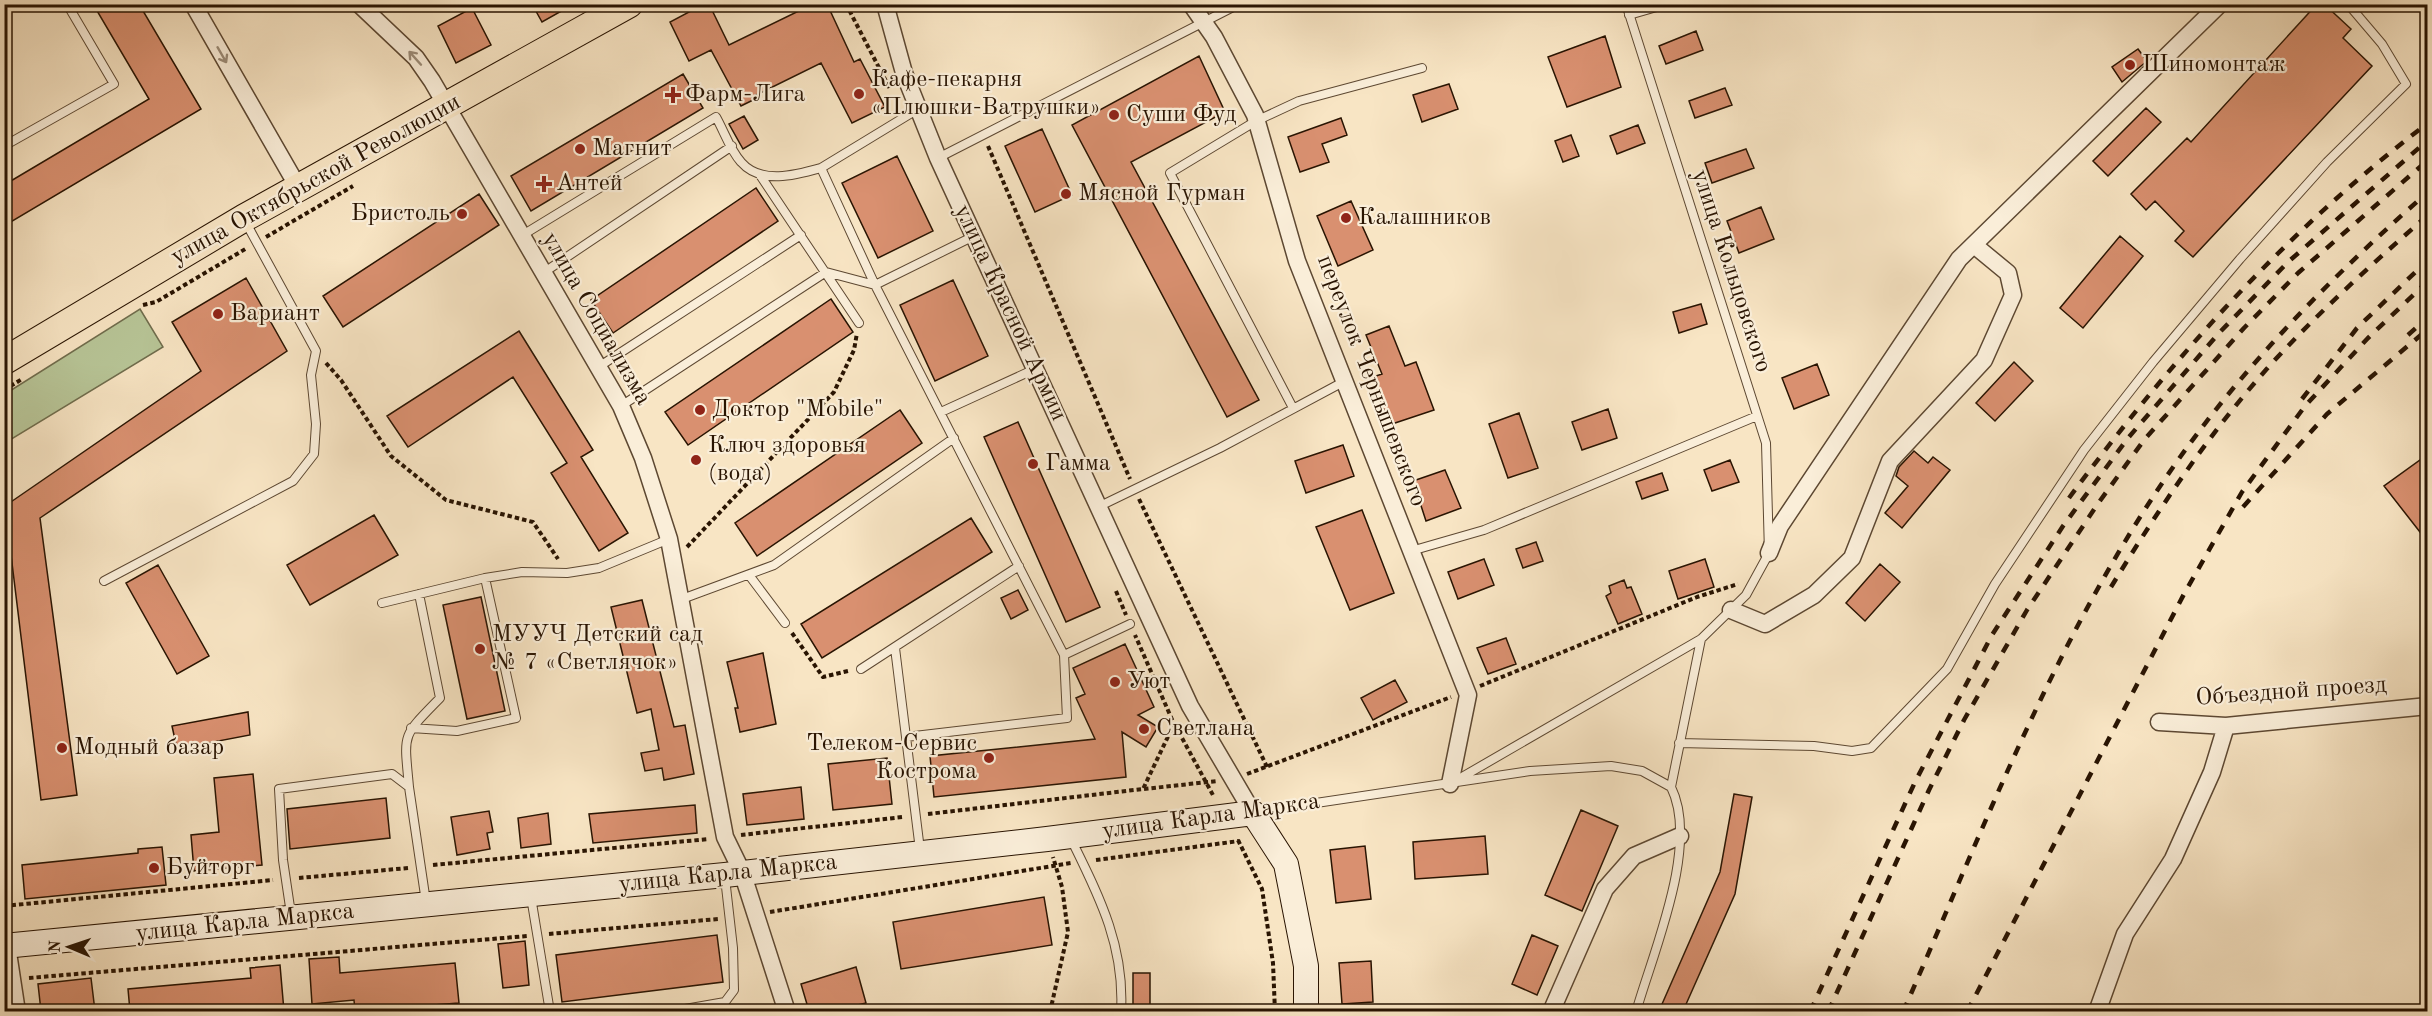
<svg xmlns="http://www.w3.org/2000/svg" width="2432" height="1016" viewBox="0 0 2432 1016" font-family="'Old Standard TT',serif">
<style>
.green{fill:#b8c698;stroke:#706d4d;stroke-width:1.5}
.building{fill:#d99070;stroke:#291402;stroke-width:1.5}
.lines{fill:none;stroke-linecap:round;stroke-linejoin:round}
.lane-casing{stroke:#5d4832;stroke-width:10}
.street-casing{stroke:#5d4832;stroke-width:19}
.secondary-casing{stroke:#291402;stroke-width:26}
.primary-casing{stroke:#291402;stroke-width:29}
.path{stroke:#291402;stroke-width:4;stroke-dasharray:4.5 3;stroke-linecap:butt}
.lane{stroke:#faeed9;stroke-width:8}
.street{stroke:#faeed9;stroke-width:16}
.secondary{stroke:#faeed9;stroke-width:24}
.primary{stroke:#f8e5c4;stroke-width:27}
.rail{stroke:#291402;stroke-width:4.5;stroke-dasharray:10 10;stroke-linecap:butt}
.oneway{stroke:#9c8c78}
.poi-dot{fill:#8f2418;stroke:#faeed9;stroke-width:2}
.labels{text-anchor:middle;dominant-baseline:central;stroke-width:4.5;stroke-linejoin:round;paint-order:stroke}
.poi-label{font-size:24px;fill:#291402;stroke:#faeed9;text-anchor:start}
.street-label{font-size:24px;fill:#291402;stroke:#faeed9}
</style>
<rect width="100%" height="100%" fill="#f8e5c4"/>
<filter id="stains"><feTurbulence type="fractalNoise" baseFrequency=".00333" numOctaves="4"/><feColorMatrix values="0 0 0 0 .2 0 0 0 0 .09 0 0 0 0 .02 0 0 0 .5 -.17"/></filter>
<radialGradient id="worn" r=".72"><stop offset=".6" stop-color="#630" stop-opacity="0"/><stop offset="1" stop-color="#630" stop-opacity=".3"/></radialGradient>
<path class="green" d="M140,309l23,38 -158,96v-49z"/>
<path class="building" d="M93,4h46l62,105 -197,117v-41l145,-86z
M532,4h42l-32,18z
M704,4h5l20,41 84,-41h14l27,58 6,-3 25,48 -33,16 -31,-60 -69,34 1,3 -12,6 -30,-56 -22,11 -19,-39z
M2317,4h7l27,25 -8,9 29,28 -179,191 -18,-16 9,-10 -29,-30 -9,9 -15,-16 56,-56 4,4z
M472,8l19,37 -35,18 -18,-37z
M1696,31l7,19 -37,14 -7,-18z
M1605,36l16,51 -54,20 -19,-50z
M2138,49l9,12 -25,21 -10,-15z
M1199,56l26,56 -94,50 128,238 -32,17 -155,-292z
M683,74l20,34 -172,103 -20,-35z
M1449,84l9,25 -36,13 -9,-27z
M1725,88l7,17 -37,13 -6,-17z
M2146,108l15,14 -53,54 -15,-15z
M744,116l14,24 -15,9 -14,-25z
M1341,118l6,17 -25,9 7,18 -29,10 -12,-35z
M1638,125l7,18 -28,11 -7,-18z
M1042,129l30,66 -37,17 -30,-66z
M1571,135l8,21 -16,6 -8,-21z
M1746,149l8,19 -42,15 -7,-20z
M897,156l36,75 -55,27 -36,-75z
M756,188l22,33 -165,112 -22,-33z
M479,194l20,31 -156,102 -20,-31z
M1351,201l22,49 -35,16 -21,-50z
M1761,207l13,32 -35,14 -12,-32z
M2120,236l23,20 -60,72 -23,-20z
M246,278l41,73 -247,167 37,277 -36,5 -36,-294 196,-135 -29,-49z
M953,280l35,76 -53,25 -35,-76z
M831,299l22,33 -165,113 -23,-33z
M1701,304l6,20 -28,9 -6,-21z
M1389,326l16,40 11,-4 18,48 -45,15 -16,-48 9,-3 -16,-39z
M519,331l74,119 -12,7 47,76 -29,18 -48,-78 16,-10 -54,-86 -105,70 -21,-31z
M2014,362l19,19 -38,40 -19,-18z
M1817,364l12,31 -35,14 -12,-31z
M1608,409l9,29 -35,12 -10,-28z
M900,410l22,33 -165,113 -22,-33z
M1519,413l19,55 -30,10 -19,-54z
M1018,422l82,185 -34,15 -82,-185z
M1343,445l11,31 -48,17 -11,-32z
M1914,451l14,12 5,-6 17,13 -48,58 -17,-15 23,-27 -12,-10 3,-9z
M2427,455v86l-43,-55z
M1730,460l9,22 -27,9 -8,-21z
M1445,470l16,38 -35,13 -13,-40z
M1662,473l6,17 -26,9 -6,-17z
M1362,510l32,83 -44,17 -34,-83z
M374,515l24,40 -88,50 -23,-40z
M971,518l21,34 -170,106 -21,-34z
M1536,542l7,19 -20,7 -7,-19z
M1484,559l10,26 -36,14 -10,-27z
M1705,559l9,28 -36,12 -9,-28z
M1880,564l20,18 -35,39 -19,-18z
M158,565l51,91 -32,18 -51,-91z
M1624,580l3,8 4,-1 11,27 -24,10 -12,-28 5,-3 -2,-7z
M1018,590l10,20 -17,9 -10,-21z
M481,597l24,114 -38,8 -24,-114z
M642,600l32,127 11,-2 9,49 -30,6 -2,-12 -17,3 -4,-18 18,-3 -8,-41 -14,4 -26,-106z
M1506,638l10,26 -28,10 -11,-26z
M1125,644l29,63 -16,8 20,12 -12,20 -24,-15 4,45 -192,20 -4,-41 165,-17 -19,-41 9,-4 -12,-26z
M763,653l13,71 -36,8 -5,-24h3l-11,-46z
M1395,680l12,22 -34,18 -12,-22z
M248,712l2,23 -73,14 -5,-23z
M887,758l5,46 -59,6 -5,-46z
M253,774l9,91 -68,6 -3,-36 28,-3 -5,-54z
M801,787l3,32 -57,6 -4,-31z
M1734,794l18,3 -17,97 -52,117h-24l61,-139z
M386,798l4,40 -100,11 -3,-40z
M695,805l2,28 -104,10 -4,-29z
M1581,810l37,16 -36,85 -37,-16z
M489,811l4,21 -6,1 3,16 -33,6 -6,-38z
M548,813l3,31 -30,4 -3,-30z
M1485,836l3,38 -73,5 -2,-37z
M1365,846l6,53 -35,4 -6,-53z
M162,847l4,38 -141,14 -3,-34 116,-12v-4z
M1044,897l8,48 -151,24 -8,-47z
M717,935l6,47 -161,20 -6,-47z
M1532,935l26,11 -21,49 -25,-11z
M525,941l4,44 -26,3 -5,-44z
M339,957l1,16 115,-10 4,40 -104,8 -1,-11 -42,4 -3,-45z
M1371,961l2,41 -31,2 -3,-41z
M280,965l4,46h-154l-2,-22 123,-11 -1,-10z
M856,967l10,36 -12,3 2,5h-47l-8,-27z
M1133,973h17v38h-17z
M91,978l4,33h-54l-3,-27z"/>
<g class="lines">
<g class="lane-casing">
<path id="lane" d="M1629,15l38,-11
M918,109l-97,59 54,117 189,370
M4,146l110,-62 -47,-80
M938,158l301,-154
M760,175l99,148
M521,236l195,-119c8,14 14,33 25,45 20,23 55,13 80,6
M543,273l189,-127
M600,366l201,-131
M621,406l205,-134 49,13 99,-49
M1293,408l-123,-235 86,-52 43,-20 123,-33
M941,412l94,-43
M1100,506l120,-58 125,-67
M1411,551l73,-21 273,-114
M749,575l36,48
M104,581l189,-100 21,-27 2,-30 -5,-49 5,-24 -71,-130
M682,599l92,-34 180,-127
M382,603l103,-25 37,-6 45,1 32,-5 70,-29
M895,648l11,89
M861,669l158,-103
M411,728l46,3 59,-13 -31,-140
M1679,743l135,3 38,5 19,-3 76,-79 48,-85 89,-134 69,-88 87,-103 87,-97 79,-78 -24,-40 -34,-40
M1450,784l251,-145 45,-44 23,-42 -3,-110 -140,-439
M409,787c-5,-55 -8,-49 31,-89l-21,-104
M1256,812l274,-41 81,-5 31,5 29,16
M1071,839c28,57 54,107 50,173
M920,850l-14,-113 161,-19 -3,-63 66,-31
M531,897l19,115
M291,914l-8,-54 -4,-71 113,-15 17,13 17,115
M668,1012l57,-10 9,-12 -1,-42 -8,-70
M1636,1012c17,-60 64,-167 35,-225l30,-148"/>
</g>
<g class="street-casing">
<path id="street" d="M193,4l105,183
M359,4l57,54 16,23 189,325 22,52 26,81 56,298 17,35 45,140
M885,4l19,69 34,85 252,548 63,107
M1191,4l23,33 41,78 42,146 171,434 -18,89
M1769,553l11,-27 179,-267 261,-255
M1731,610l34,14 49,-29 38,-37 38,-97 94,-101 29,-65 -5,-22 -34,-28
M2159,722l67,4 202,-20
M7,946l10,66
M1551,1012l54,-123 29,-33 46,-20
M2097,1012l28,-78 48,-75 39,-87 14,-46"/>
</g>
<g class="secondary-casing">
<path id="secondary" d="M4,946l721,-71 322,-36 206,-26 33,51 20,102v46"/>
</g>
<g class="primary-casing">
<path id="primary" d="M4,361l240,-143 385,-214"/>
</g>
<path class="path" d="M846,4l44,85
M988,146l142,333
M266,237l87,-51
M143,305l13,-3 91,-54
M326,363l15,17 50,76 55,44 87,22 25,37
M4,390l18,-11
M1139,499l128,268
M687,547l147,-155 20,-42 3,-17
M1116,591l10,24
M792,633l31,44 25,-6
M1480,686l217,-89 41,-13
M1175,725l39,72
M1247,774l204,-77
M1144,789l73,-8
M928,814l215,-25 31,-65 -39,-89
M741,835l162,-18
M1238,840l24,49 11,74 2,49
M1096,860l143,-19
M433,865l276,-26
M299,878l109,-10
M4,906l269,-26
M770,912l301,-49
M549,934l169,-15
M29,978l498,-42
M1050,1012l18,-80 -6,-45 -9,-30"/>
<use href="#lane" class="lane"/>
<use href="#street" class="street"/>
<use href="#secondary" class="secondary"/>
<use href="#primary" class="primary"/>
<path class="rail" d="M2408,335l20,-18
M2302,399l55,-71 71,-68
M2069,498c105,-142 218,-268 359,-375
M2243,507l84,-93 101,-85
M2111,587c52,-85 108,-169 177,-241 44,-46 92,-89 140,-131
M1810,1012l105,-230 77,-147 71,-109 65,-88 91,-105 69,-71 140,-122
M1828,1012l101,-222 35,-70 63,-110 70,-105 47,-65 100,-112 54,-55 130,-113
M1903,1012c76,-173 145,-354 248,-512 76,-118 172,-216 277,-308
M1967,1012l217,-418 58,-102 63,-86 63,-68 60,-57"/>
</g>
<defs><path id="oneway-shaft" d="M-6 0H5M1.5-3L5.5 0L1.5 3" fill="none" stroke-width="1.6" stroke-linecap="round" stroke-linejoin="round" transform="scale(1.5)"/></defs>
<g class="oneway">
<use href="#oneway-shaft" transform="translate(222 55) rotate(60)"/>
<use href="#oneway-shaft" transform="translate(415 58) rotate(-132)"/>
</g>
<g class="poi-dot">
<circle cx="2130" cy="65" r="6"/>
<circle cx="859" cy="94" r="6"/>
<path d="M670 86h6v6h6v6h-6v6h-6v-6h-6v-6h6z"/>
<circle cx="1114" cy="115" r="6"/>
<circle cx="580" cy="149" r="6"/>
<path d="M541 175h6v6h6v6h-6v6h-6v-6h-6v-6h6z"/>
<circle cx="1066" cy="194" r="6"/>
<circle cx="462" cy="214" r="6"/>
<circle cx="1346" cy="218" r="6"/>
<circle cx="218" cy="314" r="6"/>
<circle cx="700" cy="410" r="6"/>
<circle cx="696" cy="460" r="6"/>
<circle cx="1033" cy="464" r="6"/>
<circle cx="480" cy="649" r="6"/>
<circle cx="1115" cy="682" r="6"/>
<circle cx="1144" cy="729" r="6"/>
<circle cx="62" cy="748" r="6"/>
<circle cx="989" cy="758" r="6"/>
<circle cx="154" cy="868" r="6"/>
</g>
<g class="labels">
<g class="poi-label">
<text x="2142" y="65">Шиномонтаж</text>
<text x="871" y="80">Кафе-пекарня<tspan x="871" dy="28">«Плюшки-Ватрушки»</tspan></text>
<text x="685" y="95">Фарм-Лига</text>
<text x="1126" y="115">Суши Фуд</text>
<text x="592" y="149">Магнит</text>
<text x="556" y="184">Антей</text>
<text x="1078" y="194">Мясной Гурман</text>
<text x="450" y="214" text-anchor="end">Бристоль</text>
<text x="1358" y="218">Калашников</text>
<text x="230" y="314">Вариант</text>
<text x="712" y="410">Доктор "Mobile"</text>
<text x="708" y="446">Ключ здоровья<tspan x="708" dy="28">(вода)</tspan></text>
<text x="1045" y="464">Гамма</text>
<text x="492" y="635">МУУЧ Детский сад<tspan x="492" dy="28">№ 7 «Светлячок»</tspan></text>
<text x="1127" y="682">Уют</text>
<text x="1156" y="729">Светлана</text>
<text x="977" y="744" text-anchor="end">Телеком-Сервис<tspan x="977" dy="28">Кострома</tspan></text>
<text x="74" y="748">Модный базар</text>
<text x="166" y="868">Буйторг</text>
</g>
<g class="street-label">
<text transform="translate(316 180) rotate(-29)">улица Октябрьской Революции</text>
<text transform="translate(1731 271) rotate(72)">улица Кольцовского</text>
<text transform="translate(1010 313) rotate(65)">улица Красной Армии</text>
<text transform="translate(596 319) rotate(60)">улица Социализма</text>
<text transform="translate(1371 381) rotate(69)">переулок Чернышевского</text>
<text transform="translate(2291 692) rotate(-4)">Объездной проезд</text>
<text transform="translate(1211 817) rotate(-8)">улица Карла Маркса</text>
<text transform="translate(728 874) rotate(-6)">улица Карла Маркса</text>
<text transform="translate(245 923) rotate(-6)">улица Карла Маркса</text>
</g>
</g>
<rect width="2432" height="1016" fill="none" stroke="#f8e5c4" stroke-width="24"/>
<rect x="6" y="6" width="2420" height="1004" fill="none" stroke="#291402" stroke-width="3"/>
<rect x="12" y="12" width="2408" height="992" fill="none" stroke="#291402" stroke-width="1.5"/>
<g transform="translate(69 947) rotate(272)" stroke="#faeed9" stroke-width="4.5" paint-order="stroke">
<path d="M0-4.5L10 22L0 15L-10 22Z" fill="#291402"/>
<text y="-9" font-size="16" font-weight="bold" text-anchor="middle" fill="#291402">N</text>
</g>
<rect width="100%" height="100%" filter="url(#stains)"/>
<rect width="100%" height="100%" fill="url(#worn)"/>
</svg>
